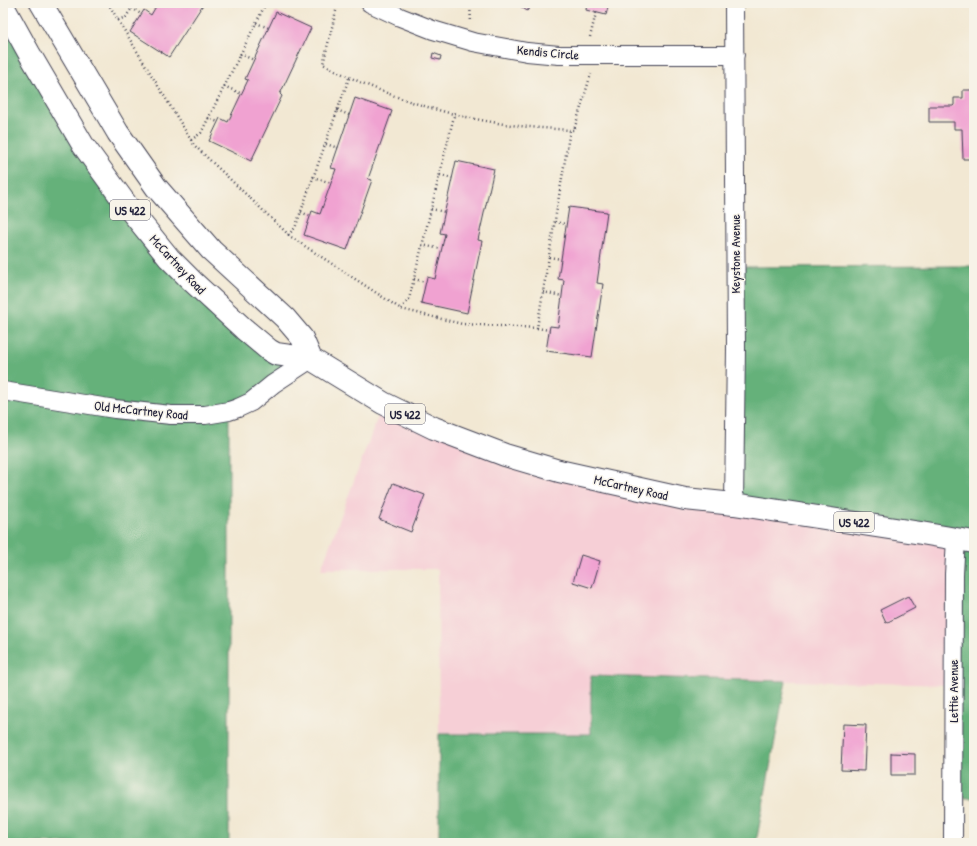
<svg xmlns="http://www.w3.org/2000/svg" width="977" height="846" viewBox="0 0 977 846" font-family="'Patrick Hand',sans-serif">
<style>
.built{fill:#f6cfd6}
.forest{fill:#65b17a;stroke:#446a5a}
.building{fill:#f0a2d1}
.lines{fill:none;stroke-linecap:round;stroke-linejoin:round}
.minor-casing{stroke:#414052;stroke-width:20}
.highway-casing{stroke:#414052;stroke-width:24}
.path{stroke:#414052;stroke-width:2.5;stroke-dasharray:1 3;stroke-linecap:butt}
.minor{stroke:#fff;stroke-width:18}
.highway{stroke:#fff;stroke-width:22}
.labels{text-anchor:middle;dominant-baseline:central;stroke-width:3;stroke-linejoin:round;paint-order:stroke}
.shield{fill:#f7f3e8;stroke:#62616f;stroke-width:1}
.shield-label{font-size:12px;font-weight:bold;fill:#22223b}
.street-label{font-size:13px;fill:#22223b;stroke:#f7f3e8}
</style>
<rect width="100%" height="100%" fill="#f7f3e8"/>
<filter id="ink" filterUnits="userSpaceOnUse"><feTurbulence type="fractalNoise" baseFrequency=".025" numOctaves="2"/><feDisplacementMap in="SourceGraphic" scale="8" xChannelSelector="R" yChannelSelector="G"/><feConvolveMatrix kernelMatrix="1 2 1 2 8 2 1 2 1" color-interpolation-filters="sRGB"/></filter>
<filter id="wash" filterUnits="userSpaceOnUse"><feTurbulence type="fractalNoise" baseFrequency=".012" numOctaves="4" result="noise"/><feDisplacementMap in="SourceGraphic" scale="16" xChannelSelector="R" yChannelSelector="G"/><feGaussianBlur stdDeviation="0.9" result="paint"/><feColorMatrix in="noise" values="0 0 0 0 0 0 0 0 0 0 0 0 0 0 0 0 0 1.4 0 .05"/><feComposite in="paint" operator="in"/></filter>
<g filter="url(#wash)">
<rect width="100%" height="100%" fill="#f2e8d3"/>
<path class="built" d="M383,403l122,52 451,84 -3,146 -361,-9 -1,58h-152l-1,-165h-117z"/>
<path class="forest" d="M3,6l80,139 161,184 67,30 -82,52v432h-226z
M974,266v532h-21l3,-259 -222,-35 1,-237z
M591,676l195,5 -30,162h-317v-109h152z"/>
<g id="blocks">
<path class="building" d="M158,3h46l-35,54 -39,-25 14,-22 7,5z
M516,3h17l-6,8z
M587,3h22l-3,12 -20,-5z
M276,12l35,16 -31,66 2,2 -31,65 -42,-20 11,-23 8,4 20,-42 -3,-1z
M433,53l8,3 -1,4 -8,-2z
M963,90h11v69h-11l-1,-30h-8v-7h-25v-16h24l1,-1v-7h9z
M355,98l37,13 -24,68 4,1 -25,70 -43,-15 8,-24 8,3 16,-45 -5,-1z
M456,161l38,8 -16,71 4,1 -15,72 -46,-10 6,-26 8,2 10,-45 -5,-1z
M569,207l38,5 -10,71 6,1 -11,73 -46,-6 4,-25 8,1 6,-47 -6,-1z
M393,483l32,12 -14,37 -32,-13z
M581,555l19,6 -8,27 -19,-6z
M908,596l7,12 -29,15 -6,-13z
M843,724l23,1 -2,46 -23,-1z
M891,753l24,1v21h-24z"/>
</g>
</g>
<g filter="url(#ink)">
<use href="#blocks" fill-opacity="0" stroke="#414052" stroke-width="1"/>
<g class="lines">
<g class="minor-casing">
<path id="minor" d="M370,3l30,14 33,13 40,12 54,10 32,3h176
M734,3l2,345 -2,156
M3,391l112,18 56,6h34l24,-4 9,-3 13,-6 22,-18 38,-25
M953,843l1,-269 2,-35"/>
</g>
<g class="highway-casing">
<path id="highway" d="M41,3l77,130 38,54 55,63 74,68 17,20 9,21
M3,6l26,47 54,92 48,66 38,47 24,24 51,47 25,21 7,4 35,5 72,44 51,25 71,27 54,16 126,28 49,5 187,29 53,9"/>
</g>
<path class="path" d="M108,3l10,17 76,125 97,92 110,72 61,15 75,4 33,-198h4l17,-56
M470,3l1,20
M337,7l-14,57c53,28 110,48 169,58 26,5 52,6 78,8
M132,8l9,6
M118,20l8,-3 9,-14
M256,23l13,5
M590,37l6,-24
M240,54l14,6
M224,86l18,8
M337,110l12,5
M208,118l10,4
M191,140l10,-7 65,-130
M326,144l12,4
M440,175l12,3
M313,177l18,6
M431,209l14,3
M301,212l9,4
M555,222l11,2
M288,235l7,-7 54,-150
M422,245l19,4
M549,257l12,2
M414,279l11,3
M543,292l19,4
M401,309l8,-10 46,-187
M537,328l12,2"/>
<use href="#minor" class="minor"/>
<use href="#highway" class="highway"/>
</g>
</g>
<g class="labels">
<g class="shield">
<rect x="110" y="200" width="40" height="20" rx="3"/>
<rect x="385" y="404" width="40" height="20" rx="3"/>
<rect x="834" y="512" width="40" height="20" rx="3"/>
</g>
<g class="shield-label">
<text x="130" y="210">US 422</text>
<text x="405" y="414">US 422</text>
<text x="854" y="522">US 422</text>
</g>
<g class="street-label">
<text transform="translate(548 52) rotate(5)">Kendis Circle</text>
<text transform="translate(735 254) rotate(-90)">Keystone Avenue</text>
<text transform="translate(178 264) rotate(47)">McCartney Road</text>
<text transform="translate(141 410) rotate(6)">Old McCartney Road</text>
<text transform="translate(631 487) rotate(13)">McCartney Road</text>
<text transform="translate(953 691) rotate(-90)">Lettie Avenue</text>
</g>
</g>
<rect width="977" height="846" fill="none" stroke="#f7f3e8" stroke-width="16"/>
</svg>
